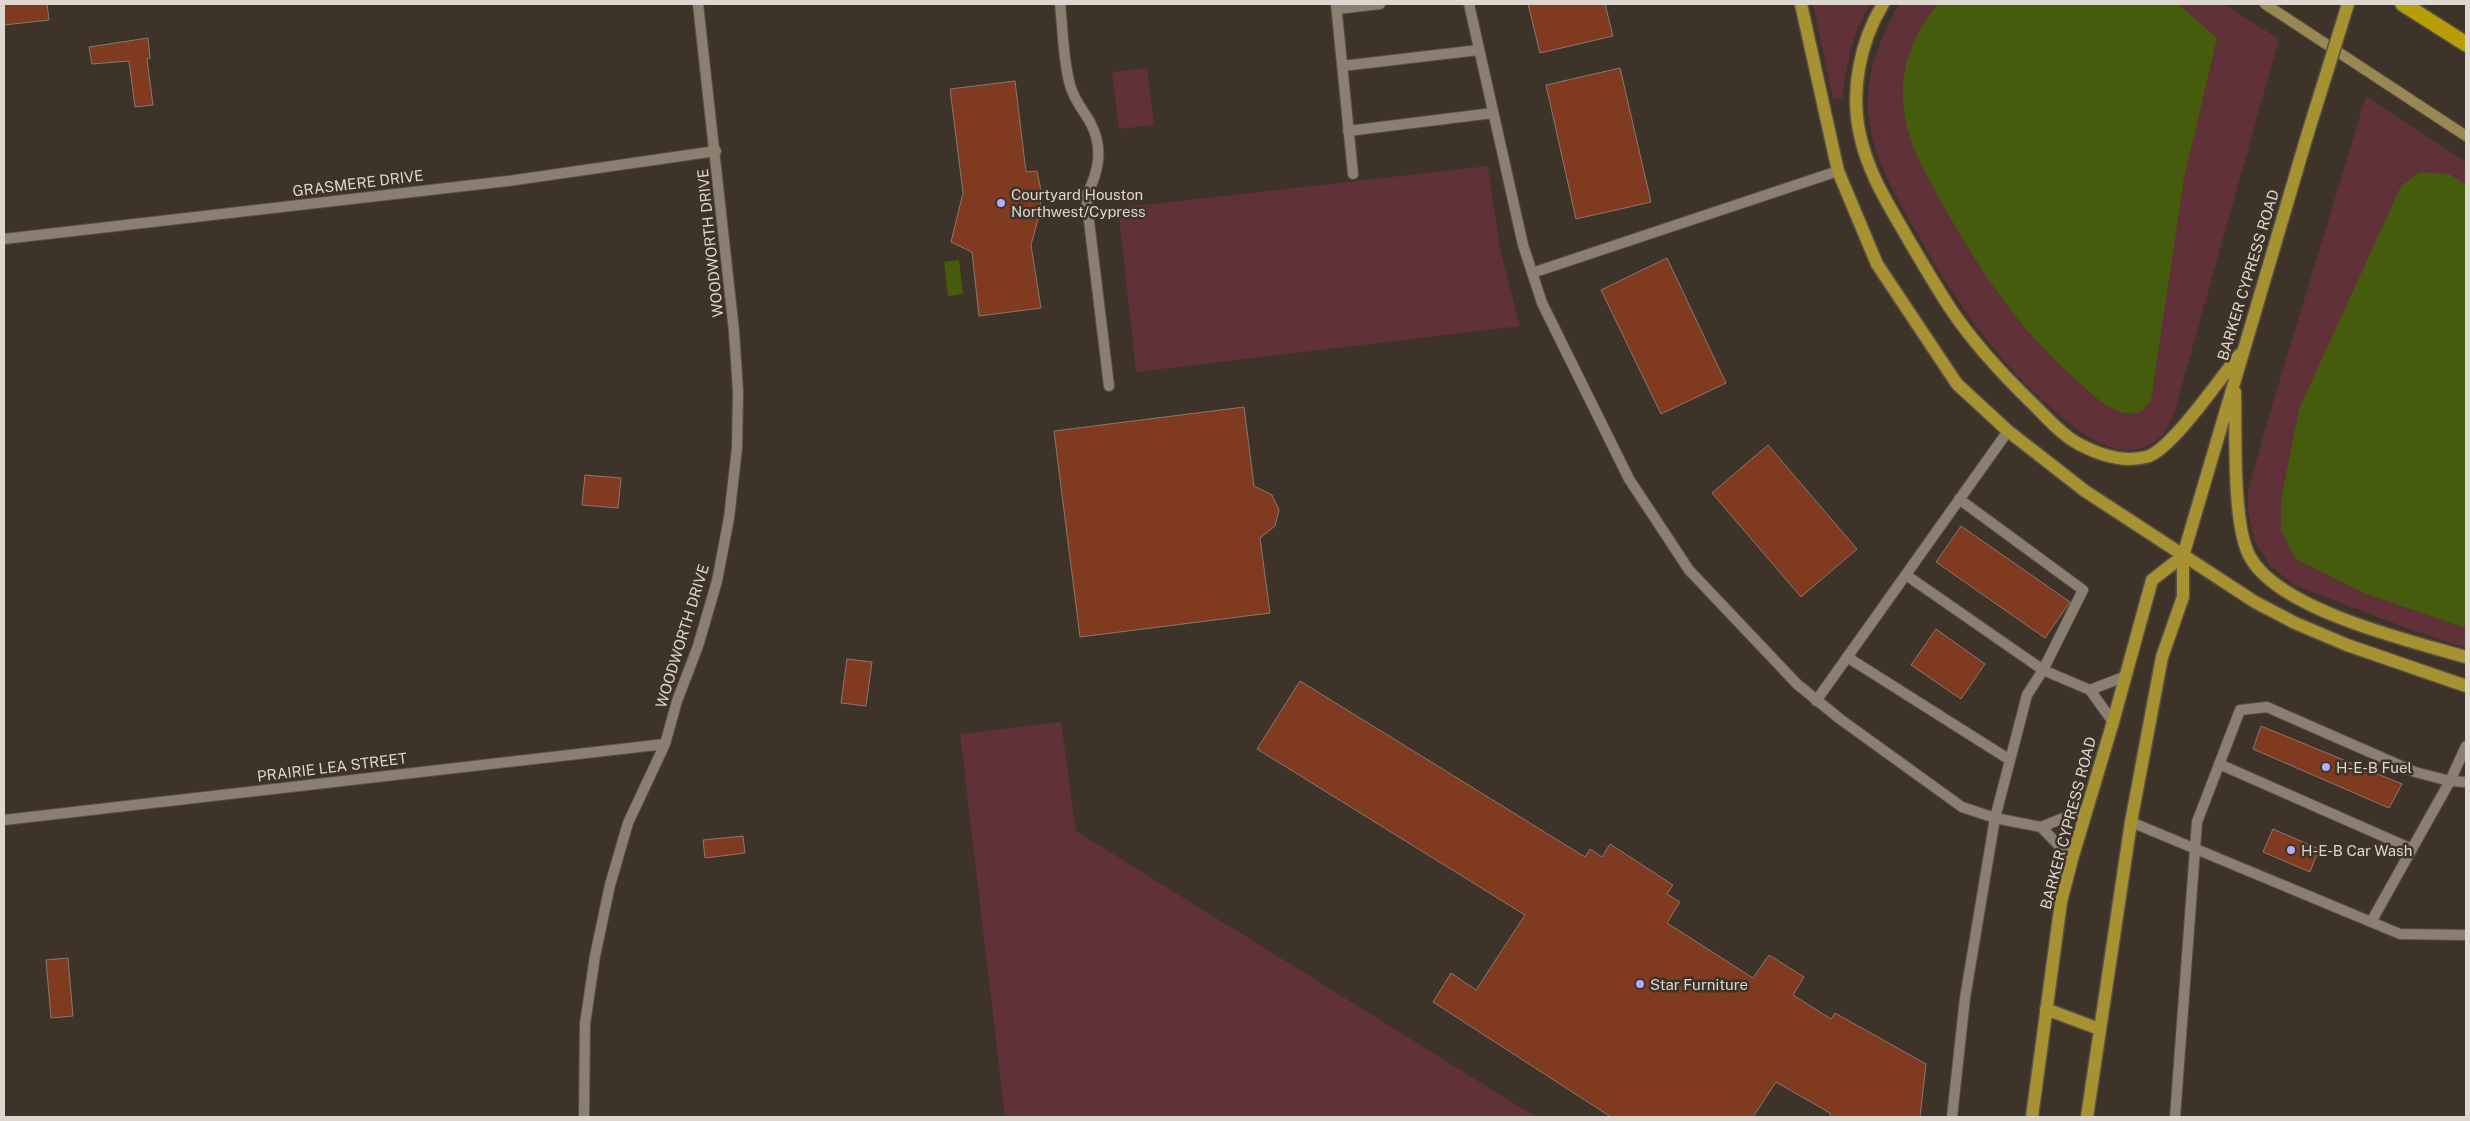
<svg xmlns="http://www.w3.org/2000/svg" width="2470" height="1121" viewBox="0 0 2470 1121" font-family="'Public Sans',sans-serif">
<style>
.green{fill:#603138}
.water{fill:#455c0d}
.building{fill:#803a20;stroke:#8a7770}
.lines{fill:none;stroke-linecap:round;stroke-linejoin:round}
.lane-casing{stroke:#595045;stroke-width:12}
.street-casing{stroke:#595045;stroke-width:12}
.secondary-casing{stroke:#595045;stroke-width:12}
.primary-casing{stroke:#595045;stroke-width:15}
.highway-casing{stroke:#595045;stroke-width:18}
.lane{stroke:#8b7f71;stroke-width:10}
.street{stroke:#8b7f71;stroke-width:10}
.secondary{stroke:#988851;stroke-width:10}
.primary{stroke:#a69231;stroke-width:12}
.highway{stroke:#b89e06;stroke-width:15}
.primary-bridge-casing{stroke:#595045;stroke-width:15;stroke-linecap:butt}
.primary-bridge{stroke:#a69231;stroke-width:12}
.poi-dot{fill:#b1adfa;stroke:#3e3328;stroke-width:2}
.labels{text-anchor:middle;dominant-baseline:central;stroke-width:5;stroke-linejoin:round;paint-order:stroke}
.street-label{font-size:15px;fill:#ded7cf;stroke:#3e3328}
.poi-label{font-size:15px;fill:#ded7cf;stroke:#3e3328;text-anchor:start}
</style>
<rect width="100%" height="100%" fill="#3e3328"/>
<path class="green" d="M1813,4h58c-19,28 -24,61 -29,94l-9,1z
M1899,4h324l56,35 -106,378c-3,6 -7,15 -12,19 -33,33 -76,1 -103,-22 -63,-53 -107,-119 -147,-191 -18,-32 -38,-67 -42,-104 -5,-43 10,-78 30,-115z
M1147,68l7,57 -35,4 -7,-57z
M2366,96l100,66v486l-54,-18 -118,-45 -24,-19 -15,-24 -7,-31v-19l17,-63z
M1488,166l12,83 20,77 -384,46 -18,-164z
M1061,722l15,109 460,286h-531l-45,-383z"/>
<path class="water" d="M1938,4h240l39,34 -33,140 -33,222 -10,12c-24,7 -42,-12 -59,-27 -60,-51 -102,-113 -140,-182 -16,-29 -35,-60 -38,-94 -5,-38 9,-77 34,-105z
M2420,172l29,2 17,11v443l-102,-35 -68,-34 -15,-29v-30l18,-91 102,-223z
M959,260l4,34 -15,2 -4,-34z"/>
<path class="building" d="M4,4h43l2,16 -45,5z
M1528,4h77l8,32 -73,17z
M148,38l2,20 -3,1 6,46 -18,2 -6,-46 -37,3 -3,-17z
M1620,68l31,134 -75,17 -30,-134z
M1015,81l11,91 11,-1 4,20 -1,21 -9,33 10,63 -62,8 -7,-64 -21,-10 12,-49 -13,-104z
M1667,258l59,125 -65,31 -60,-124z
M1244,407l10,79 18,9 7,15 -4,16 -15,12 10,75 -190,24 -26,-206z
M1768,445l89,104 -56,48 -89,-104z
M585,475l36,3 -3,30 -36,-3z
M1961,526l109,76 -25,36 -109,-76z
M1936,629l49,35 -24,35 -50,-34z
M847,659l25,3 -6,44 -25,-3z
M1300,681l285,176 5,-8 12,8 8,-13 63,41 -6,9 13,8 -13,21 86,55 16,-23 35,22 -11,18 38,24 4,-6 91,51 -6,53h-90v-4l-54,-31 -23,35h-142l-178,-115 18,-29 25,17 49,-75 -268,-166z
M2261,726l141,58 -13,24 -136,-59z
M2273,829l46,20 -9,23 -47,-20z
M743,836l2,17 -40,5 -2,-18z
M68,958l5,58 -22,2 -5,-58z"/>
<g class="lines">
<g class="lane-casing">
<path id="lane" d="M1060,4c3,26 3,56 10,81 4,15 13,25 20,37 14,26 9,50 -4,74l23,190
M1336,4l17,170
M1469,4l54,241 19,58 87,176 60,91 108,114 43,35 122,88 33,11 46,9 45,-18
M1337,9l43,-5
M1342,66l137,-16
M1348,131l145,-18
M1532,273l306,-102
M1906,575l137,95 47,20 23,32
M1847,657l163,103
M2090,690l36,-14
M1816,701l192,-270
M2219,764l193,85
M2131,822l269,112 66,1
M2041,827l31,32
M2371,922l79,-141 16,-35
M1952,1117l13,-119 30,-180 32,-123 16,-25 40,-80 -124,-91
M2175,1117l22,-295 43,-112 27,-3 148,65 35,9 16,1"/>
</g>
<g class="street-casing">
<path id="street" d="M4,239l504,-58 208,-30
M4,820l661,-76
M584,1117l1,-93 10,-68 15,-71 18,-62 37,-79 12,-43 21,-55 19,-65 12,-63 8,-70 1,-56 -4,-61 -36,-327"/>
</g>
<g class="secondary-casing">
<path id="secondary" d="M2265,4l201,132"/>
</g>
<g class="primary-casing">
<path id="primary" d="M1801,4l37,167 39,93 80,120 51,47 77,60 170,111 40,21 52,22 119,41
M1883,4c-23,38 -33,87 -23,131 8,38 28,69 47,102 14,24 28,48 43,71 24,36 54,68 84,97 13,13 27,29 43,38 20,11 45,20 69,14 24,-5 75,-80 93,-102
M2235,392c1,39 -3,133 15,165 29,53 160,84 216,100
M2046,1009l53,20
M2032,1117l29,-215 11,-43 41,-137 39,-142 31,-24
M2087,1117l44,-295 31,-165 21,-60v-41l124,-420"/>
</g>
<g class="highway-casing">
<path id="highway" d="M2403,4l63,40"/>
</g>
<use href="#lane" class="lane"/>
<use href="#street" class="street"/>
<use href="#secondary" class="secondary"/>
<use href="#primary" class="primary"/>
<use href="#highway" class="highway"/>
<g class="primary-bridge-casing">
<path id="primary-bridge" d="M2307,136l41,-132"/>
</g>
<use href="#primary-bridge" class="primary-bridge"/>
</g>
<g class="poi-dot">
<circle cx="1001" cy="203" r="5"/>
<circle cx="2326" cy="767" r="5"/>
<circle cx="2291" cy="850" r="5"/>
<circle cx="1640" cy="984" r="5"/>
</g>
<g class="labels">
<g class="street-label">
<text transform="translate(358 183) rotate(-7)">GRASMERE DRIVE</text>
<text transform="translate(710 243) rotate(-96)">WOODWORTH DRIVE</text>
<text transform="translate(2248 275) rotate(-73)">BARKER CYPRESS ROAD</text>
<text transform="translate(682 636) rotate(-73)">WOODWORTH DRIVE</text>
<text transform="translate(332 767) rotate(-7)">PRAIRIE LEA STREET</text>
<text transform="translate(2068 823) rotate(-75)">BARKER CYPRESS ROAD</text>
</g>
<g class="poi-label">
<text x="1011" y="194">Courtyard Houston<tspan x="1011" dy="17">Northwest/Cypress</tspan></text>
<text x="2336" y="767">H-E-B Fuel</text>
<text x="2301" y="850">H-E-B Car Wash</text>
<text x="1650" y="984">Star Furniture</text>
</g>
</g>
<rect width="2470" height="1121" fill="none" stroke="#ded7cf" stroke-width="10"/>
</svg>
